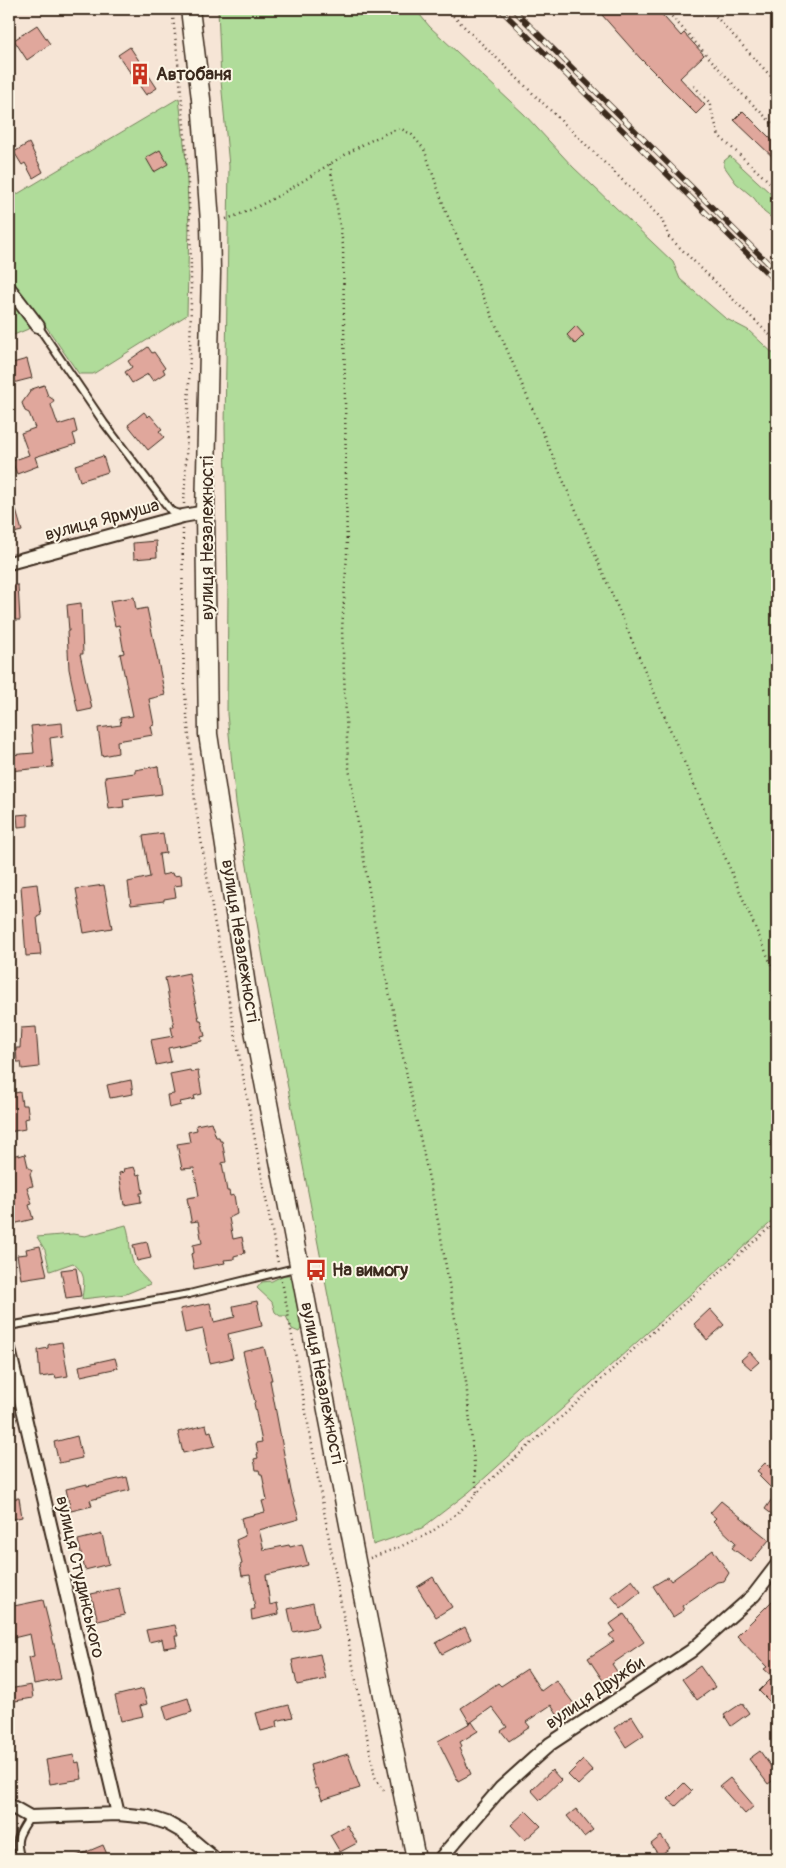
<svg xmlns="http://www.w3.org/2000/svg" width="786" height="1868" viewBox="0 0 786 1868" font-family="Pangolin,sans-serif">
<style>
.green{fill:#b0dc9a;stroke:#76835c}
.building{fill:#e0a79c;stroke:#3b2a1e}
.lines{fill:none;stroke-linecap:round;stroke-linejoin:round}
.lane-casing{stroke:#3b2a1e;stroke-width:10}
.street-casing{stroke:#3b2a1e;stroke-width:16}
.secondary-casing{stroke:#3b2a1e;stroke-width:21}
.path{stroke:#3b2a1e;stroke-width:2.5;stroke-dasharray:1 4;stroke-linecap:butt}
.lane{stroke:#fcf5e5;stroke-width:6}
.street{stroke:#fcf5e5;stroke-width:12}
.secondary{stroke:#fcf5e5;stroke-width:18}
.rail-casing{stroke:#3b2a1e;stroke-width:5.5}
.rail{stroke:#fcf5e5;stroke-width:4;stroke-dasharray:11;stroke-linecap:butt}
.labels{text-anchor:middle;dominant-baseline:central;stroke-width:4;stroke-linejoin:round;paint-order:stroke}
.poi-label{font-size:18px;font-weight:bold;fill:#3b2a1e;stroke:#fcf5e5;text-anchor:start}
.street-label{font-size:18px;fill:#3b2a1e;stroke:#fcf5e5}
</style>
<rect width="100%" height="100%" fill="#f6e5d6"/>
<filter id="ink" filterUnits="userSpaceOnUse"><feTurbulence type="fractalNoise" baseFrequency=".02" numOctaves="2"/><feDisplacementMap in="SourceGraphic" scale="10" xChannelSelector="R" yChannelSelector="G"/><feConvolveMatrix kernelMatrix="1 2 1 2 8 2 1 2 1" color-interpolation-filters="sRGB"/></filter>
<g filter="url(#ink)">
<path class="green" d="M218,9h197l15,18 94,87 49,53 100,95 7,17 45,39 23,12 29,27v860l-308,275 -47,36 -49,17 -9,-62 -100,-520 -28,-160 -9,-89 1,-126 -3,-161 4,-261 -8,-85z
M179,98l7,63 3,63 -2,91 -94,59h-14l-45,-65 -25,-32v-78z
M730,156l40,37 7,11v18l-13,-10 -10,-14 -18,-15 -12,-17v-5z
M9,291l24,36 -24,10z
M126,1225c5,13 2,26 8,40 4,8 11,12 16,19l-24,10 -44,5c2,-18 5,-24 -9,-36l-23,8 -5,-21 -8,-13 36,-3 12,2z
M284,1275h5l5,8 2,18 6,21v5l-3,5 -7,-3 -6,-13h-6l-5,-4 -3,-10 -15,-14 5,-6 10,-1z"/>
<path class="building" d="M609,9h48l24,27 3,-3 20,22 -24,23 25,27 -9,9 -56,-56 -38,-43z
M37,25l13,19 -23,16 -13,-20z
M130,47l27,41 -11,7 -28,-40z
M743,111l34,34v16l-43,-41z
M29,143l14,29 -10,6 -8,-15 -3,2 -8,-13z
M160,150l8,14 -14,8 -8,-14z
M576,326l8,9 -9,9 -8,-9z
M148,347l4,6 2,-1 11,16 -2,1 2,4 -12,8 -5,-7 -16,9 -7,-11 7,-5 -4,-6z
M27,359l5,19 -23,6v-20z
M44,385l4,11 6,4 -3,5 7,20 16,-5 3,12 -4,2 3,10 -41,13 3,9 -21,8 -5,-13 17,-6 -8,-22 14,-5 -6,-15 -4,-2 -3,-8 10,-14z
M144,412l4,5 2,-2 12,14 -3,2 5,6 -16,13 -20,-25z
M103,456l5,16 -28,9 -5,-16z
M9,496h3l10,35 -13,3z
M156,541l1,16 -23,2 -1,-16z
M9,585h9l2,35h-11z
M134,597l2,13 11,-2 18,87 -16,4 5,26 -3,1 2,9 -36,6 1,12 -16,3 -4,-28 23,-3 -1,-7 13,-2 -13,-62 4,-1 -5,-28 -4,1 -5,-25z
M81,603l2,51h-3l12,55 -14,3 -9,-43 -2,-38h2l-2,-26z
M62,723l1,13 -13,2 3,29 -44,4v-16l25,-2 -3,-27z
M158,766l4,28 -39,5 1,8 -15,2 -4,-32 30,-4v-3z
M28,814v12l-10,1 -1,-12z
M163,833l3,20 -7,1 3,21 10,-2 1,3 8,-1 1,10 -8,1 2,11 -12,2v2l-33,4 -3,-23 22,-5 -7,-41z
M37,884l4,31 -4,2 4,38 -15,1 -5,-70z
M104,885l8,43 -28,5 -8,-44z
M189,973l10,47h2l4,16 -4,1 1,4 -34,7 3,14 -15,3 -5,-25 22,-4 -2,-9h3l-9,-49z
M36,1027l3,40 -17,2 -1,-7h-4l-1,-14h4l1,-20z
M190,1070l1,2 7,-1 4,23 -8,2 1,3 -15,3 1,3 -12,3 -2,-13 7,-1 -4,-20z
M131,1080l2,14 -23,4 -3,-13z
M20,1092l2,13h5l2,13 -5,1 1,10 -16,3v-38z
M211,1122l5,15h3l1,4h2l4,21 -4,1 5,28h2l1,5 4,-1 3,19 -8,4 4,21 9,-2 3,16 -11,3v3l-10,1 1,3 -31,6 -3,-15 3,-1 -1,-8 9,-2 -4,-22 -7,1v-2l-4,-22 12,-2 -5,-28 -12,1 -5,-25 13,-2 -2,-10 9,-2 -1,-5z
M19,1154v2l6,-2 3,13 4,3 -2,4 3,12 -6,1 5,17 -3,1 4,14 -20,5 -4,-14v-12h2l-2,-11v-30z
M134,1167l3,8 3,-1 3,19h-3l1,9 -17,3 -5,-32 5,-1 -1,-3z
M147,1242l4,16 -14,3 -4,-16z
M40,1246l7,29 -26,4 -4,-24 10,-1 -1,-5z
M76,1268l5,28 -15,2 -5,-28z
M257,1301l5,25 -34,8 5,24 -23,5 -7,-34 -18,4 -5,-24 30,-6 4,19 21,-5 -2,-11z
M710,1309l14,16 -17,15 -13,-16z
M62,1342l6,34 -12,2 -1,-3 -15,2 -2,-27 10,-2v-3l2,-1z
M264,1347l8,33h-2l21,111 8,28 -40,11 5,20 25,-5 1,2 12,-3 6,21 -42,10 4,30 7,-2 2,11 -27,6 -1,-10 4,-1 -5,-34 -8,1 -2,-11 2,-1 -6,-24 9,-4 -4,-18 24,-6 -3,-11 5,-1 -5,-26h-2l-1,-4h-3l-2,-11 4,-1 -1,-4h1l-2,-11 6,-1 -8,-39 1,-1 -12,-50z
M750,1352l9,10 -8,7 -10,-9z
M115,1358l3,10 -37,8 -2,-10z
M206,1425l2,7 3,-1 4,15 -32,7 -5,-21z
M77,1436l5,22 -23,5 -5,-21z
M765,1463l3,3 2,-2 7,7v47l-12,-9 11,-16 -17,-17 2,-2 -4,-3z
M127,1477l3,13 -40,10 2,6 -21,5 -5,-22 21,-5v2z
M19,1498l3,19 -13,3v-21z
M721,1501l48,39 -18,22 -19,-14 4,-5 -23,-22 3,-3 -6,-5z
M102,1534l7,30 -24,6 -7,-30z
M713,1550l16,23 -5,8 -7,1 -35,24 2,4 -11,7 -20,-31 15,-9 3,4z
M433,1577l19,30 -16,10 -19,-30z
M632,1580l9,12 -20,16 -10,-12z
M119,1588l6,27 -27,6 -7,-27z
M777,1596v99l-7,7 -11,-11 14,-14 -9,-8 3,-2 -30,-31z
M43,1600l12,48 6,31 -27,5 -5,-27 5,-1 -4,-22 -21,5v-32z
M313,1603l5,24 -25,5 -5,-23z
M624,1614l20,28 -32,22 6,9 -14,9 -16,-24 26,-17 -5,-6 6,-4 -5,-7z
M175,1625l3,11h-3l2,10 -13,2 -2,-9 -13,3 -3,-12z
M465,1627l6,12 -29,15 -6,-11z
M320,1654l6,25 -29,6 -5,-25z
M700,1666l15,21 -18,13 -15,-21z
M527,1669l14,22 15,-11 18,24 -16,12 -7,-11 -25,17 4,5 -21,14 -8,-10 6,-4 -15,-20 -22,16 -9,-15 37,-25 3,3z
M31,1685l2,13 -24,4v-13z
M143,1689l4,15 -7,2 3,10 -22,5 -6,-25z
M188,1698l4,14 -25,8 -4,-14z
M742,1703l7,10 -18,13 -7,-11z
M289,1705l4,12 -17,4 1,6 -16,4 -5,-18z
M632,1716l12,19 -18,12 -12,-19z
M472,1722l6,9 -18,11 2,4 -3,2 12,26 -13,7 -20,-40z
M760,1751l17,24v3l-9,6 -19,-25z
M348,1754l12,34 -38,12 -4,-12 -2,1 -6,-24z
M74,1755l1,8 4,-1 3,17 -32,5 -4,-24z
M583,1760l10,11 -15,14 -10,-10z
M552,1770l9,10 -21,20 -9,-10z
M730,1778l24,28 -9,8 -25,-28z
M684,1783l8,8 -16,15 -8,-7z
M576,1809l17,21 -9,7 -17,-21z
M526,1811l15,15 -16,14 -14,-15z
M347,1825l10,18 -17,9 -10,-17z
M661,1836l9,12 -11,8 -8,-12z
M103,1845l6,14h-39z"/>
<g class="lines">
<g class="lane-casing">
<path id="lane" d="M38,326l66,97 67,88 11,4
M9,1326l180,-32 110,-27
M21,1859c-7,-20 -2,-25 9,-42"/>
</g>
<g class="street-casing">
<path id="street" d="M9,288l29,38
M9,563l174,-47 22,-4
M9,1349l109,465
M9,1805l21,12 88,-3 31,3 18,6 16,9 32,27
M440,1859l61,-71 49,-44 141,-93 63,-56 23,-30"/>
</g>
<g class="secondary-casing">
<path id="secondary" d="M190,9l11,90 9,123 1,50 -6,240 3,222 40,265 108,562 60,298"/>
</g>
<path class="path" d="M172,9c11,91 19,183 19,275 0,73 -4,147 -7,220
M446,9l204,198 11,11 8,19 108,105
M665,9l77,85 35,34
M709,9l68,74
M57,10l3,-1
M694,86l15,16 10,34 58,53
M330,164l13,81 4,309 -5,76 6,132 26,159 65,305 27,156 11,111
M226,219c62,-19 112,-69 174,-91l12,7 12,14 22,63 62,140 269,626
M183,529l-1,100 3,64 10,109 19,118 64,343
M282,1281l58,318 35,178 5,9 6,7
M370,1558l27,-10 33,-15 30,-22 29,-30 77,-68 70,-66 141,-126"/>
<use href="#lane" class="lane"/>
<use href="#street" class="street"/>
<use href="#secondary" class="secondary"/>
<g class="rail-casing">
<path id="rail" d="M500,9l277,274
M513,9l264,263"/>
</g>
<use href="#rail" class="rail"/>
</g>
</g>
<defs>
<g id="building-bare" transform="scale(1.725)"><path d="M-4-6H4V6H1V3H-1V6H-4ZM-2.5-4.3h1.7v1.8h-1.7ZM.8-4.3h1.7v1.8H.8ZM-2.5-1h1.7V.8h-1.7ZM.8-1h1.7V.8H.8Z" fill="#c8321e" stroke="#fcf5e5" stroke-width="2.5" paint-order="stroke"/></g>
<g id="bus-bare" transform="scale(1.725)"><path d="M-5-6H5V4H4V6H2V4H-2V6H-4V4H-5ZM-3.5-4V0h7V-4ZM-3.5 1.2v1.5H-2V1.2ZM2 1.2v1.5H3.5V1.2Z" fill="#c8321e" stroke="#fcf5e5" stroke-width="2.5" paint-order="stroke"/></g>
</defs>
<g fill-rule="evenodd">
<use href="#building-bare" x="140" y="74"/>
<use href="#bus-bare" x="316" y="1270"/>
</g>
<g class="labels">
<g class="poi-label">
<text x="156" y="74">Автобаня</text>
<text x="332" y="1270">На вимогу</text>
</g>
<g class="street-label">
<text transform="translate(102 520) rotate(-15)">вулиця Ярмуша</text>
<text transform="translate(207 538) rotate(-90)">вулиця Незалежності</text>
<text transform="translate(240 941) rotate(81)">вулиця Незалежності</text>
<text transform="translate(322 1383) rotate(79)">вулиця Незалежності</text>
<text transform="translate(80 1577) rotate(77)">вулиця Студинського</text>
<text transform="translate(595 1693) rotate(-34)">вулиця Дружби</text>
</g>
</g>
<rect width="786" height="1868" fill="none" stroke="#fcf5e5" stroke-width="30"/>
<rect x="15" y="15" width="756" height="1838" fill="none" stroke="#3b2a1e" stroke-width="2" filter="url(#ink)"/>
</svg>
